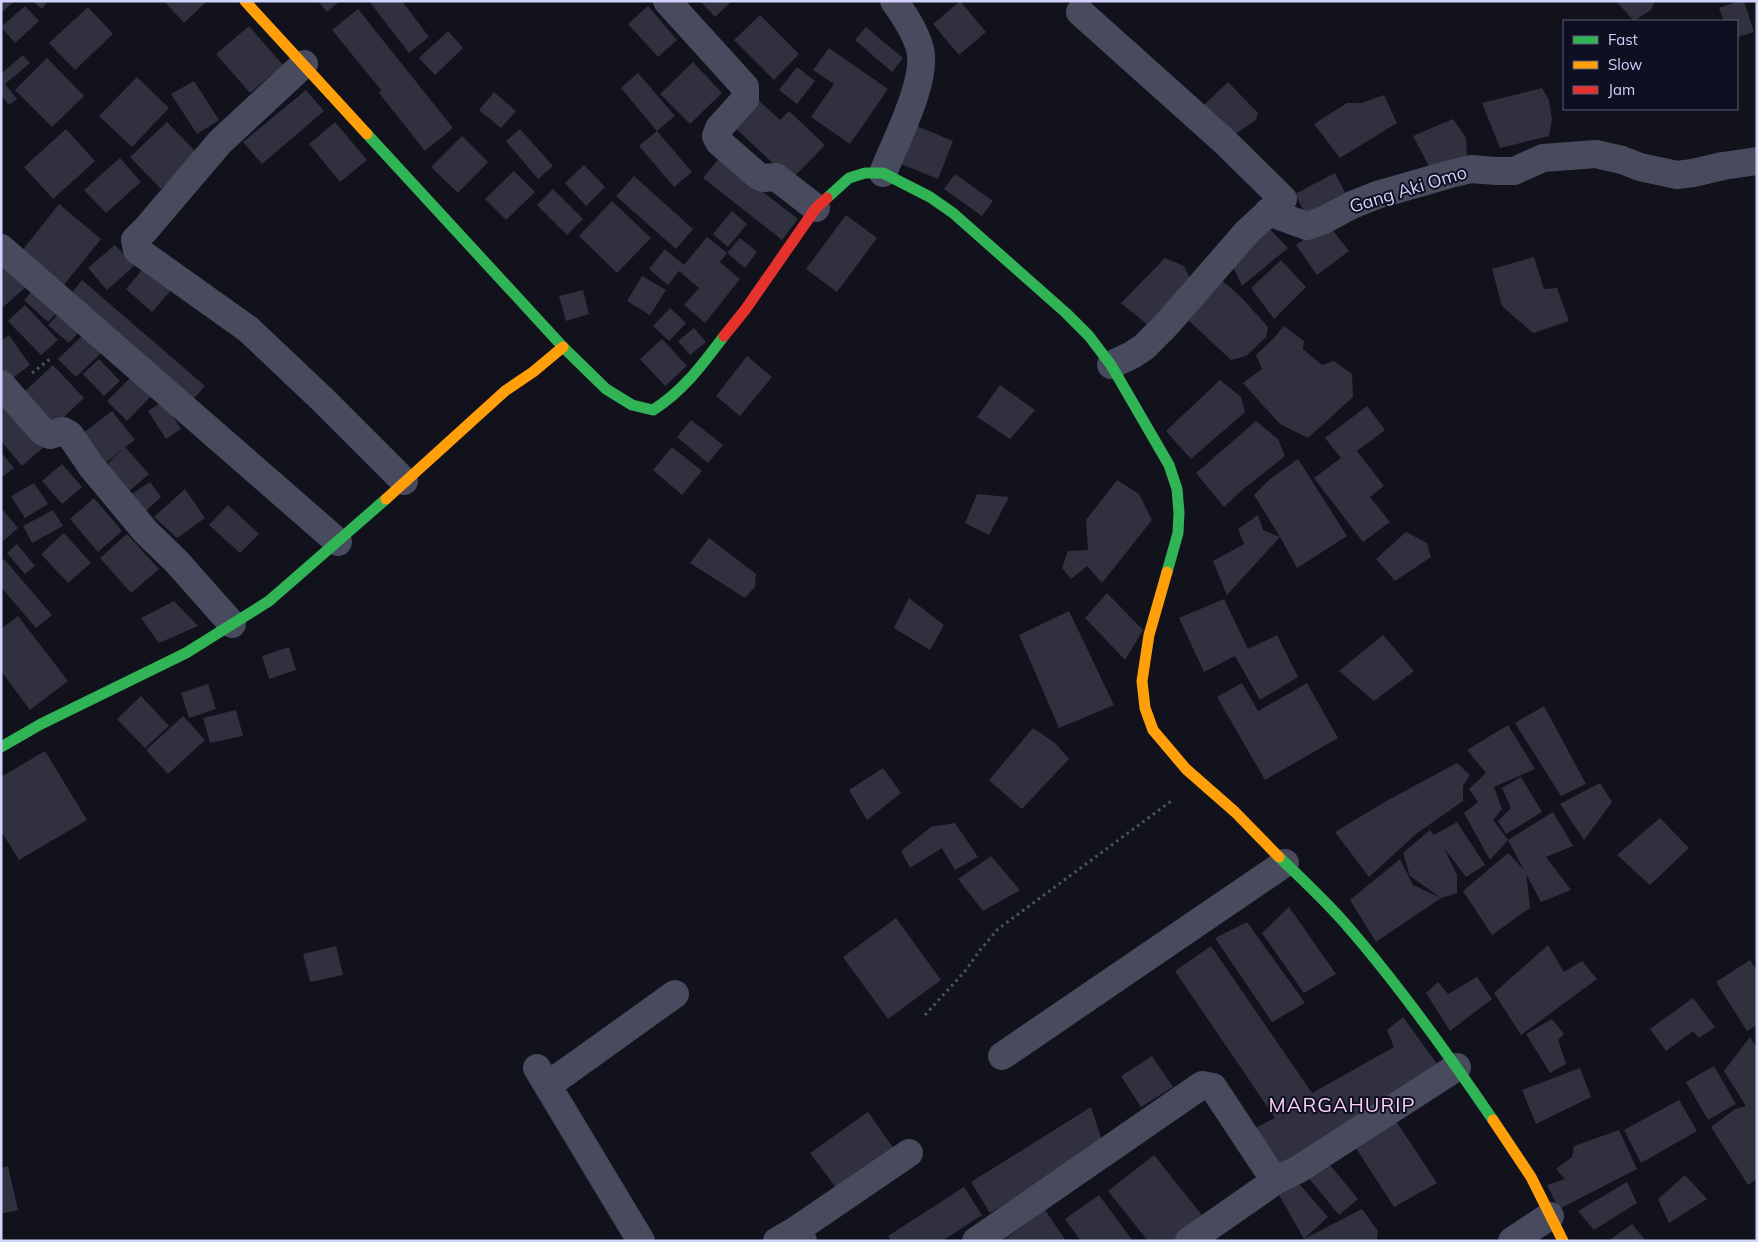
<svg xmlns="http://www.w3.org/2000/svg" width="1758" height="1242" viewBox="0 0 1758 1242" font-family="Mulish,sans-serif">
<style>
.building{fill:#30303f}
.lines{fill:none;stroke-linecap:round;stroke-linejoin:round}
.path{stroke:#47585f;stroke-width:3;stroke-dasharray:2.5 4;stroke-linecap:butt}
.street{stroke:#484b5d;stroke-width:28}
.fast{stroke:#30b455;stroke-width:11}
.slow{stroke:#ff9f0a;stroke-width:11}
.jam{stroke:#e5322d;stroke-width:11}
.labels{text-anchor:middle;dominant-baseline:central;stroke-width:4;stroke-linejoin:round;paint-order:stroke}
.street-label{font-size:18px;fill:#cfd3fd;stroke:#0e0f20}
.quarter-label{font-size:20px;letter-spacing:1px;fill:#fdd1f6;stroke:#0e0f20}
</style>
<rect width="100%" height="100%" fill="#12121c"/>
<path class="building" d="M1,1h14l-14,12z
M32,1h16l-6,8z
M164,1h43l-23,22z
M318,1h22l-13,11z
M369,1h33l27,36 -20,16z
M700,1h32l-17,16z
M960,1l26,31 -27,23 -26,-31z
M1616,1h39l-4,9 -17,11z
M1739,1h5l10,31 -17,5v-16h-13l-5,-13z
M25,6l14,15 -24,22 -14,-16z
M648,6l29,34 -19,17 -30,-33z
M88,7l25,27 -38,36 -26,-27z
M358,9l95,119 -28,23 -46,-58 2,-3 -49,-60z
M760,15l39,39 -25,26 -40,-40z
M249,26l34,39 -33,28 -34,-39z
M866,27l37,31 -11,14 -37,-32z
M448,31l15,17 -28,27 -16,-17z
M829,48l59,41 -38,55 -39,-27 23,-33 -21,-14z
M23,55l7,8 -25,21 12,15 -8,6 -8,-10v-25l2,2z
M47,58l37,38 -32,31 -37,-37z
M693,62l29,31 -32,31 -30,-30z
M797,67l18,14 -18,23 -18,-14z
M638,73l37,43 -18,15 -36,-43z
M137,77l32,31 -37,39 -33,-31z
M194,81l25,39 -22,14 -26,-40z
M1228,82l30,31 -2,7 -28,19 -24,-34z
M1542,88l7,12 3,19 -3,17 -49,12 -18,-45z
M306,90l18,21 -62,53 -19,-22z
M494,92l22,19 -15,17 -22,-18z
M1384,95l13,28 -57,35 -26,-34 33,-21h15z
M755,97l25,23 9,-9 36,34 -34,35 -60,-56z
M1453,119l13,19 1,20 -36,12 -18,-34z
M167,122l30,31 -36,36 -31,-32z
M335,122l32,38 -27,22 -31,-38z
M917,126l36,15 -15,38 -37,-15z
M66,129l29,32 -42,38 -29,-32z
M520,129l33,37 -15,13 -32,-38z
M657,131l35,41 -18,15 -35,-41z
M462,136l26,26 -30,31 -27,-26z
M120,158l21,24 -35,31 -22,-23z
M719,158l79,61 -16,21 -79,-62z
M584,165l21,22 -19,19 -21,-23z
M514,171l21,21 -29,28 -21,-21z
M1335,173l13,26 -40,20 -13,-25z
M955,174l38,27 -11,15 -38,-27z
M634,176l59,53 -17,20 -60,-53z
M553,189l30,30 -16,16 -30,-30z
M612,201l39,37 -34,35 -38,-37z
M59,204l42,35 -38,47 -42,-34z
M732,211l15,13 -19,23 -15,-13z
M846,215l31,23 -40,54 -31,-23z
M1327,223l22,28 -32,24 -21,-30z
M1267,226l21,22 -46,38 -11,-24z
M707,237l20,16 -7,9 20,17 -35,44 -21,-18 15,-17 -20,-17 -11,14 -19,-16 16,-20 19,16z
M740,238l17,14 -12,16 -18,-15z
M115,245l19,21 -27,24 -19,-22z
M1534,257l10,32 13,-1 12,33 -36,12 -31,-27 -10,-37z
M1165,258l19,8 9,19 -44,41 -28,-23z
M1281,260l25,27 -32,32 -23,-31z
M1,264l27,21 -27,24z
M146,265l27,23 -21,24 -26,-23z
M642,276l24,14 -16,25 -23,-14z
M1218,277l23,20 27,30 -2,10 -20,19 -15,4 -46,-43z
M82,280l123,106 -17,19 -122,-105z
M34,289l24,22 -10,11 -24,-22z
M583,290l6,24 -23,7 -7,-25z
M25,305l33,35 -17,15 -33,-34z
M670,308l16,15 -17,18 -16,-15z
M60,312l20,19 -11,12 -21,-18z
M1284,326l20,15 -1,8 19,16 12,-4 18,13 1,23 -45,41 -28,-14 -37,-41 19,-14 -6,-14 18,-17z
M694,328l12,14 -16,13 -12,-14z
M84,334l18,18 -26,25 -18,-18z
M9,335l21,30 -21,16 -8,-12v-28z
M662,339l25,27 -22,20 -25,-27z
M747,356l25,21 -32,39 -24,-20z
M99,359l21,22 -16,15 -21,-22z
M53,365l31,33 -30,28 -31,-33z
M131,377l20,19 -24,25 -20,-20z
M1220,380l21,17 4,15 -54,47 -25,-28z
M1000,385l35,25 -25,29 -33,-22z
M9,401l37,44 -24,21 -21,-25v-34z
M163,401l18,28 -15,10 -18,-28z
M1367,406l18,24 -28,21 27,35 -14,11 20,25 -27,20 -49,-64 27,-20 -16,-20z
M112,411l23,29 -10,7 24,27 -24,21 -23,-26 21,-20 -21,17 -23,-30z
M691,420l32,25 -15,18 -31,-26z
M1256,421l22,18 7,17 -44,35 -17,16 -28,-34z
M672,447l30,24 -20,24 -29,-25z
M1,452l13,16 -13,10z
M1298,459l49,77 -50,32 -17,-31 -53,58 -14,-34 31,-17 -6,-15 20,-14 5,15 17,7 -26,-42 16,-16z
M62,464l20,23 -20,17 -20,-23z
M1117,480l22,14 13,26 -50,63 -15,-17 -16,13 -9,-11 6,-17 20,-1 -2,-30z
M150,482l11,15 -22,20 -15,-18z
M34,483l14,21 -23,14 -14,-22z
M185,489l20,29 -28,20 -23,-21z
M977,494l32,3 -20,38 -24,-12z
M94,498l28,33 -24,21 -28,-33z
M228,505l31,29 -19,19 -31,-28z
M3,510l15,18 -17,15v-31z
M53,510l10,16 -31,17 -9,-17z
M1406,532l21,11 4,14 -36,24 -19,-22z
M64,533l27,30 -23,20 -27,-29z
M127,534l32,35 -28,24 -31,-35z
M709,538l47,36 -1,13 -10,11 -55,-35z
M17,544l18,22 -10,8 -18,-21z
M4,559l48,56 -16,13 -35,-41v-26z
M1107,593l36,37 -18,30 -40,-42z
M909,598l35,27 -14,25 -36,-22z
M1224,599l24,50 29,-14 21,42 -38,23 -25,-44 -31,16 -25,-54z
M174,601l24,25 -39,17 -18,-25z
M1069,611l45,94 -55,23 -40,-93z
M18,616l50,65 -38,29 -29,-39v-42z
M1383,635l31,36 -40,30 -35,-30z
M289,647l7,23 -27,9 -7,-23z
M1242,683l16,28 49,-28 31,55 -73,42 -48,-83z
M208,684l8,25 -27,9 -8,-25z
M141,696l28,30 -24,22 -28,-29z
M1544,706l42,78 -25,12 -46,-73z
M236,710l7,26 -33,7 -7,-25z
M183,716l22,24 -37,34 -22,-24z
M1508,725l27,44 -41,18 8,22 -9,11 15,20 45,-28 20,34 -27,11 25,33 -30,12 -33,-62 -18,20 -26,-47 14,-11 -9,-13 17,-16 -19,-23z
M1033,728l22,15 14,16 -47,50 -33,-29z
M45,751l42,69 -68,40 -18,-29v-54z
M1457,763l13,12 -7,11v15l-47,33 -47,43 -34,-45 53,-32z
M883,768l18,25 -34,27 -18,-30z
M1521,777l21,35 -36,22 -8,-13 13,-13 -9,-20z
M1600,783l12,19 -28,38 -24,-36z
M1660,818l29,30 -39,37 -33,-30z
M1457,822l28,43 -19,12 -22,-29 13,27v18l-16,5 -31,-22 -7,-23 27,-23 4,5z
M955,823l23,34 -23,13 -13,-22 -32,20 -9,-17 30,-24z
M1508,853l18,19 4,36 -38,27 -29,-44z
M991,856l29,34 -37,21 -25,-32z
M1400,859l13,26 28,13 -65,44 -26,-42z
M1289,907l47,67 -32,19 -42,-60z
M896,918l45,62 -53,39 -45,-62z
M1247,922l58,81 -33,19 -57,-84z
M1548,945l16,27 18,-11 15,18 -76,56 -27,-42z
M336,946l7,29 -33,7 -7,-28z
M1211,946l101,147 82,-46 -7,-17 16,-13 37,51 -159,97 -26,-37 20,-10 -100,-147z
M1750,960l7,11v54l-10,6 -31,-49z
M1477,977l15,22 -42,32 -24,-38 12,-11 10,12z
M1693,998l22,29 -16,11 -6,-7 -27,20 -16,-22z
M1552,1019l12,15 -6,6 8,24 -16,9 -24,-39z
M1750,1037l7,11v131l-9,6 -37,-58 24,-18 11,-3 -22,-35z
M1152,1056l21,31 -32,20 -20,-31z
M1714,1066l22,38 -28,16 -22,-38z
M1580,1068l11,29 -55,27 -14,-34z
M1679,1100l18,31 -56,32 -17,-33z
M1091,1107l12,36 -113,70 -19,-31z
M868,1112l26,37 -57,40 -27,-36z
M1394,1118l43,65 -43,24 -42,-65z
M1619,1130l18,39 -78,40 -12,-24 18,-6 -9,-10 16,-12 2,-11z
M1154,1155l51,64 -28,22h-29l-40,-50z
M1326,1160l32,39 -19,16 -32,-39z
M8,1166l10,44 -17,4v-46z
M1685,1175l22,24 -38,24 -11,-24z
M1296,1180l32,37 -24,22 58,-30 16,22 -1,10h-71l-2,-2 -25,-44z
M1627,1182l10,21 -43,27 -16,-19z
M964,1187l18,28 -40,26h-51l-3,-5z
M1099,1195l34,46h-52l-16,-22z
M1045,1210l21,31h-64z
M1632,1224l14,17h-38z"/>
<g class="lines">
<path class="path" d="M32,373l18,-14
M925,1015l41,-45 14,-20 18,-21 176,-130"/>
<path class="street" d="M667,1l78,86v12l-26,29 -3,8 3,6 38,33 6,3 13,-1 40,31
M1080,12l144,129 59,58 -36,33 -80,92 -23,23 -12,8 -21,10
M304,64l-84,78 -74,87 -11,11 2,10 111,79 74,70 82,82
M883,173c12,-31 45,-93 37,-124 -5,-18 -15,-33 -26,-48
M1268,212l39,14 17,-6 28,-15 25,-10 70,-20 24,-6 25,2h18l29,-13 53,-4 26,6 18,7 37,8 16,-2 30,-7 34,-5
M1,248l337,294
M1,384l41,47 8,4 13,-4 7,4 21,31 55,66 30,29 56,63
M1002,1056l283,-193
M537,1068l104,173
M548,1085l127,-91
M796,1230l113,-77
M777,1241l19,-11 7,11
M976,1241l226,-156 11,2 62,94
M1189,1241l86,-60 24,-12 158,-102
M1512,1241l38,-25"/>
<path class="fast" d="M367,134l196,213 43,42 26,16 21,5c30,-19 50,-46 71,-74
M827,198l22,-20 16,-5h18l47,24 23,16 113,100 23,23 22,29 58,100 8,24 2,24 -1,20 -11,39
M1,747l40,-23 145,-71 83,-52 117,-102
M1279,857c24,23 49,46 70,71 52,60 99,126 144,192"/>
<path class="slow" d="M245,1l122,133
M386,499l119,-108 28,-19 30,-25
M1167,572l-18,63 -7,46 3,27 8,22 33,39 49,43 44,45
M1493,1120l38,57 32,64"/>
<path class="jam" d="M724,336l21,-26 71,-102 11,-10"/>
</g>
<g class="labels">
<g class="street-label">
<text transform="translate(1408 189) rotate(-17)">Gang Aki Omo</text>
</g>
<g class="quarter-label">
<text x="1342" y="1104">MARGAHURIP</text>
</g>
</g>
<rect width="1758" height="1242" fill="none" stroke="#cfd3fd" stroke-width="5"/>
<rect x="1563" y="20" width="175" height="90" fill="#0e0f20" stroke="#5b5d78"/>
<rect x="1573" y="36" width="25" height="8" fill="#30b455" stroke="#5b5d78"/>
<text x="1608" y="45" font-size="15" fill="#cfd3fd">Fast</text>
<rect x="1573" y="61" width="25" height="8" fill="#ff9f0a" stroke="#5b5d78"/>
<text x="1608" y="70" font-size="15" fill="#cfd3fd">Slow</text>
<rect x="1573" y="86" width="25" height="8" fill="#e5322d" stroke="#5b5d78"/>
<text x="1608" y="95" font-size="15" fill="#cfd3fd">Jam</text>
</svg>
